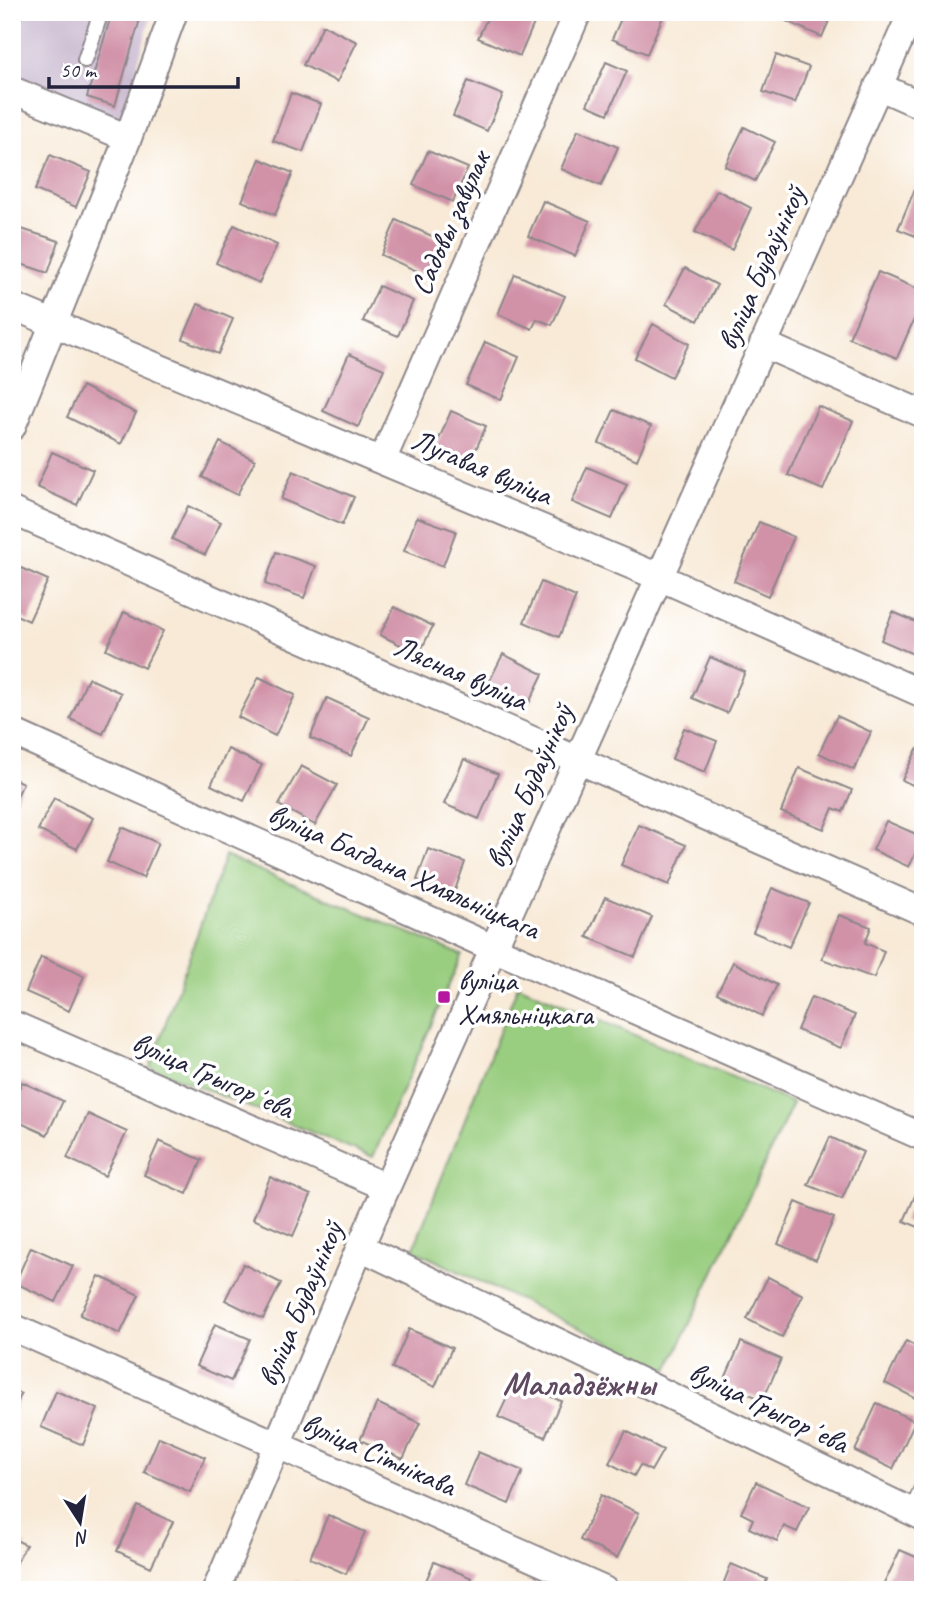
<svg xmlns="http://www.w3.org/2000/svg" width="935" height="1602" viewBox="0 0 935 1602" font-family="Caveat,sans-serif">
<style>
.industrial{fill:#ccbed3}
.green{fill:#99cd7f;stroke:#5e785d;stroke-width:2}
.building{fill:#d192a8}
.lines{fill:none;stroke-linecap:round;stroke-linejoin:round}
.service-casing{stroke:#8d8689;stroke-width:18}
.minor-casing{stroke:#8d8689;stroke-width:30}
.service{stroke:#fff;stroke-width:14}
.minor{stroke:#fff;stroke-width:26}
.poi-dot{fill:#b5179e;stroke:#fff;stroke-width:2.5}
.labels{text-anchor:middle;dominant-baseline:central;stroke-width:7;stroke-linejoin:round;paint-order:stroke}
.street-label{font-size:30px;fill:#22223b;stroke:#fff}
.poi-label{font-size:30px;fill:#22223b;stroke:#fff;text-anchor:start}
.quarter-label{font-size:33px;font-weight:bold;fill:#5f4961;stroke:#fff}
</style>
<rect width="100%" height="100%" fill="#fff"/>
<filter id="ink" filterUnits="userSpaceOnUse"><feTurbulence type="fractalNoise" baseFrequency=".0143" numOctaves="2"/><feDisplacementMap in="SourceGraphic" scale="14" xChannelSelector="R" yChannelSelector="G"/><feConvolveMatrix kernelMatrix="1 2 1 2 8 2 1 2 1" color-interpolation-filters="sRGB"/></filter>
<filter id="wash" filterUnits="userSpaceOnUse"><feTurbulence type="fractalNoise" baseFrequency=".00686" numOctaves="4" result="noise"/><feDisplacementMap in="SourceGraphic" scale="28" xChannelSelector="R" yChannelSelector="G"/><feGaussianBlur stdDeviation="1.57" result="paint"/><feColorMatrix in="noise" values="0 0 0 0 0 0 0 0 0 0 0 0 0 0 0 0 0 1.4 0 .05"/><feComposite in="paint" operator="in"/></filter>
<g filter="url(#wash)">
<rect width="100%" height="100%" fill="#f8ead7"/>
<path class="industrial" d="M12,12h140l-31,112 -109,-44z"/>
<path class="green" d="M225,856l237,99 -89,202 -223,-90z
M518,985l275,118 -125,267 -255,-120z"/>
<g id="blocks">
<path class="building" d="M112,12h30l-27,94 -28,-9z
M490,12h24l21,9 -15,35 -42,-18z
M624,12h41l-18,42 -35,-15z
M790,12h43l-11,25 -36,-16z
M323,25l34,17 -20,40 -34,-17z
M776,55l33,12 -14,36 -32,-11z
M606,62l21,9 -19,43 -21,-9z
M468,81l35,14 -16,36 -34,-15z
M291,93l30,11 -18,48 -30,-11z
M744,127l31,15 -20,39 -30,-15z
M578,130l40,17 -17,39 -40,-17z
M428,151l40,17 -15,34 -40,-17z
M50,155l41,17 -15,35 -41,-17z
M260,159l33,14 -18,42 -33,-14z
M920,177l3,1v61l-25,-10z
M717,190l34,18 -19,42 -37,-18z
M543,201l47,20 -15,35 -47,-20z
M396,220l45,20 -15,35 -45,-20z
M234,225l43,20 -18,38 -43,-20z
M12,226l47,15 -11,32 -36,-12z
M685,268l32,17 -19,36 -32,-17z
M878,272l45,19v8l-26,59 -48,-20z
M515,274l50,22 -13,29 -15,-6 -5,10 -34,-15z
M379,286l34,15 -15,35 -35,-15z
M198,304l35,15 -15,35 -35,-15z
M653,324l36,20 -18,33 -36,-19z
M485,342l34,15 -18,43 -35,-15z
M349,354l35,15 -26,58 -35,-16z
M82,386l54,27 -15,31 -54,-27z
M818,406l35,15 -30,69 -35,-15z
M614,410l37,16 -14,34 -38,-17z
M451,411l35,15 -15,35 -35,-15z
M220,442l35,18 -18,35 -35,-18z
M52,452l41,18 -16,35 -40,-18z
M587,467l40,17 -15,35 -40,-17z
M293,471l61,26 -12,28 -61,-26z
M188,506l33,16 -16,33 -33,-16z
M417,517l39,14 -13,35 -39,-15z
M759,522l35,15 -26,59 -34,-15z
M276,552l40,14 -12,32 -39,-14z
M12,564l36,16 -19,41 -17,-8z
M541,582l35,15 -17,40 -35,-15z
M394,607l39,19 -14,28 -39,-19z
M124,612l39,19 -19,37 -38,-19z
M893,612l30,13v7l-10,22 -32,-14z
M503,654l40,20 -14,29 -41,-19z
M710,657l35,15 -18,41 -35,-15z
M259,677l36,18 -20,41 -37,-19z
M88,678l33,15 -18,41 -33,-15z
M327,698l42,19 -18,39 -41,-18z
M837,716l34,16 -17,38 -35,-17z
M684,728l33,13 -12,31 -33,-13z
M228,749l34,16 -18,36 -33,-16z
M917,749l6,2v39l-21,-10z
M464,759l34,15 -19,45 -35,-15z
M301,766l36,19 -22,40 -36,-20z
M799,768l53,22 -9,22 -10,-4 -9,21 -43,-17z
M12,778l11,5 -11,25z
M54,798l39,20 -16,31 -39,-19z
M886,821l37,16 -14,30 -36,-17z
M639,825l47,20 -17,40 -48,-20z
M122,827l36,16 -15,35 -36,-16z
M428,849l37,13 -11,31 -37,-13z
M772,888l37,15 -20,44 -36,-15z
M605,897l47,20 -17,40 -48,-20z
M839,915l32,12 -6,16 19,8 -10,27 -52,-19z
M41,957l43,19 -15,35 -43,-19z
M733,962l44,23 -15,31 -45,-23z
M811,997l44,18 -14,33 -44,-18z
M22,1082l41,19 -16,34 -35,-16v-16z
M88,1114l39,18 -22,44 -38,-18z
M830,1137l33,15 -21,47 -34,-14z
M159,1141l43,19 -15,34 -43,-19z
M270,1177l41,18 -18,41 -40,-17z
M917,1191l6,3v35l-19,-8z
M796,1202l38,16 -18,42 -38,-16z
M31,1247l42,19 -17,36 -41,-19z
M243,1264l38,19 -18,36 -38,-19z
M99,1276l40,19 -19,39 -40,-19z
M768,1277l35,18 -21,42 -35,-18z
M215,1324l35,15 -19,42 -35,-15z
M409,1329l43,19 -17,39 -43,-19z
M906,1341l17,9 -2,51 -36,-18z
M741,1342l40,17 -18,41 -40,-17z
M515,1381l46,20 -16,36 -47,-20z
M12,1390l9,4 -9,22z
M56,1391l42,18 -15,36 -42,-18z
M377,1403l43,20 -17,36 -43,-19z
M877,1403l38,18 -22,48 -38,-18z
M626,1431l37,19 -12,21 -11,-6 -6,11 -25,-13z
M159,1437l46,20 -15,35 -46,-20z
M478,1452l45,19 -14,33 -45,-19z
M756,1482l53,25 -12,25 -13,-6 -7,15 -28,-13 4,-9 -12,-6z
M601,1495l38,18 -22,45 -37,-18z
M138,1506l35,16 -22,45 -34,-16z
M328,1515l37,17 -19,42 -36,-16z
M12,1538l14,7 -14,25z
M900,1550l23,10v30h-42z
M434,1562l38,16 -5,12h-45z
M731,1564l36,15 -4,11h-42z
M296,1581l20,9h-25z"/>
</g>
</g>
<g filter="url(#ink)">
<use href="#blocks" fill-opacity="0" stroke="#8d8689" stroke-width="2"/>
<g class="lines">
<g class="service-casing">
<path id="service" d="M12,18l3,-6
M85,60l16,-48
M911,1512l12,-26"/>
</g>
<g class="minor-casing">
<path id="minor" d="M878,86l45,20
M12,90l116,48
M12,306l647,271 264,117
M763,344l160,70
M12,427l116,-289 46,-126
M382,461l196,-449
M12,511l911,401
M12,732l481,216 430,189
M12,1024l374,163
M360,1247l563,270
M12,1327l592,263
M216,1590l144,-343 552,-1235"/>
</g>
<use href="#service" class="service"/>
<use href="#minor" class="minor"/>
</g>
</g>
<rect class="poi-dot" x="437" y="990" width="14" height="14" rx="3.5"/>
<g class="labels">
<g class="street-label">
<text transform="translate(450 223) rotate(-66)">Садовы завулак</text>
<text transform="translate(761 268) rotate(-66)">вуліца Будаўнікоў</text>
<text transform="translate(482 467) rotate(23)">Лугавая вуліца</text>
<text transform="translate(461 673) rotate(24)">Лясная вуліца</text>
<text transform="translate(529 786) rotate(-66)">вуліца Будаўнікоў</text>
<text transform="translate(404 871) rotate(24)">вуліца Багдана Хмяльніцкага</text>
<text transform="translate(213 1075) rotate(24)">вуліца Грыгорʼева</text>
<text transform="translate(300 1304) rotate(-67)">вуліца Будаўнікоў</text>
<text transform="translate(769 1407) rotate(26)">вуліца Грыгорʼева</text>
<text transform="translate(379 1454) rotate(24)">вуліца Сітнікава</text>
</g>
<g class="poi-label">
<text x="458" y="980">вуліца<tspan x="458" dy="34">Хмяльніцкага</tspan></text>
</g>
<g class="quarter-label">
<text x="579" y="1384">Маладзёжны</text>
</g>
</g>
<rect width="935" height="1602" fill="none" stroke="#fff" stroke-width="42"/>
<g transform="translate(80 1522) rotate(168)" stroke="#ffffff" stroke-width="5" paint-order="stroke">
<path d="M0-5L12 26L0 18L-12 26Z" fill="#22223b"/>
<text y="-10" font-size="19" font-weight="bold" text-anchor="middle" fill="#22223b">N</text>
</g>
<path d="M49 77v10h189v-10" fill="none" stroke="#22223b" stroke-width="3.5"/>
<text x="60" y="77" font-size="21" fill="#22223b" stroke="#ffffff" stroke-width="5" paint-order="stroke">50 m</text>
</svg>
